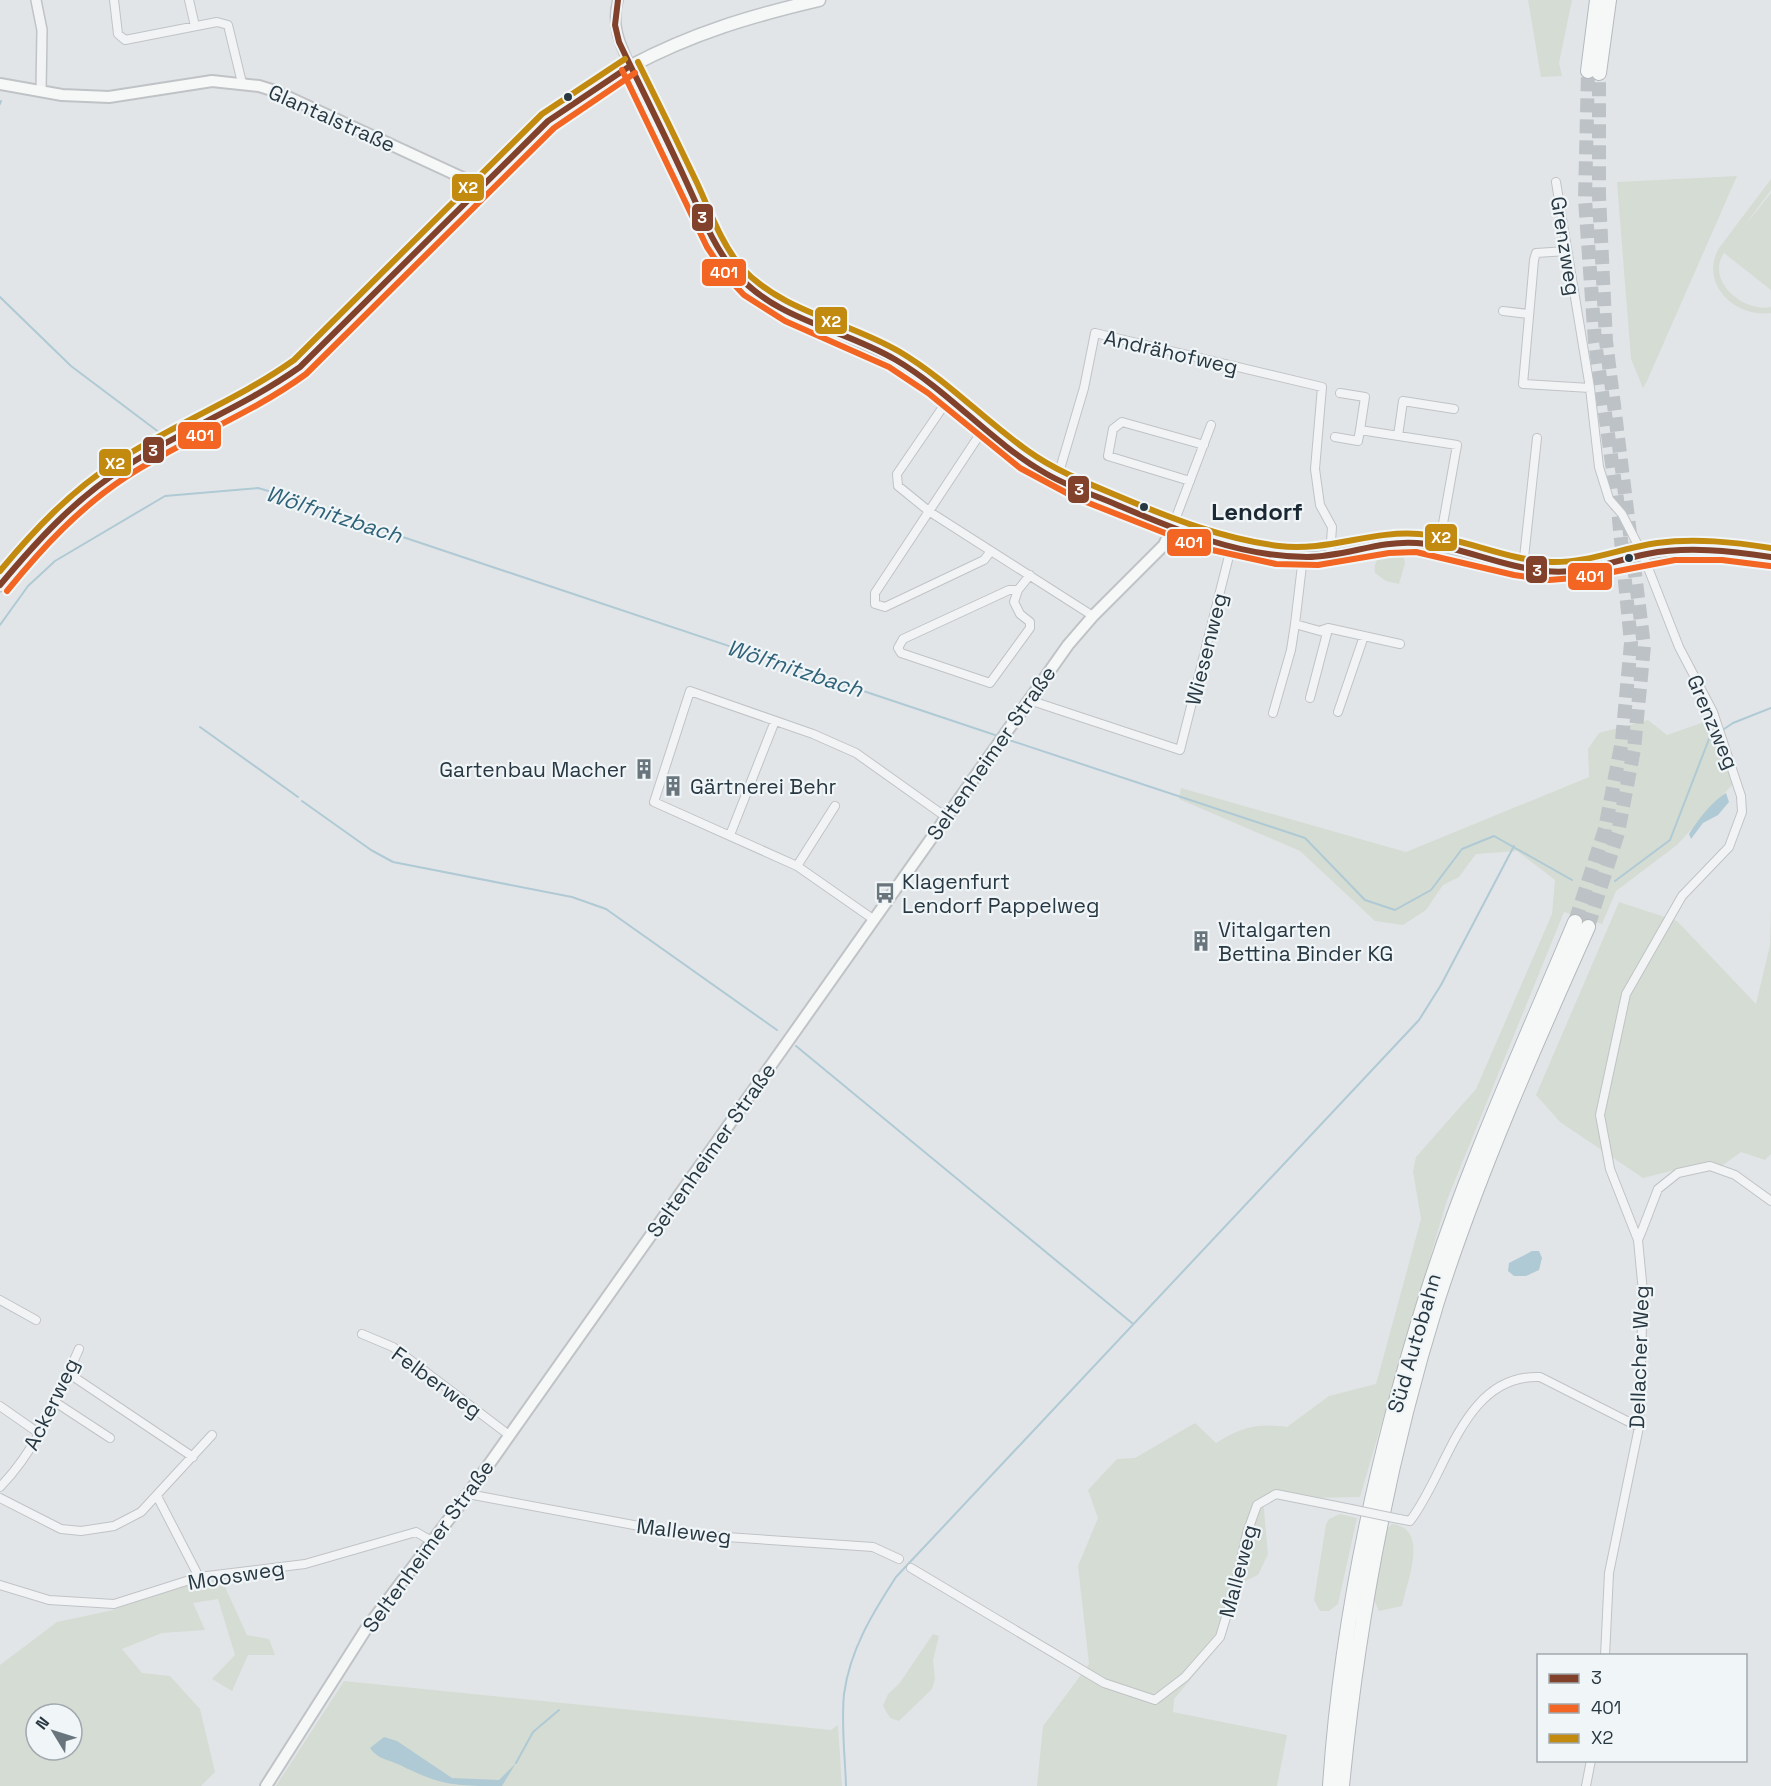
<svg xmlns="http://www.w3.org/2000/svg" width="1771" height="1786" viewBox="0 0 1771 1786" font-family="'Space Grotesk',sans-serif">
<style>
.green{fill:#d5dcd3;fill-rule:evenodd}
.water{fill:#afcad4}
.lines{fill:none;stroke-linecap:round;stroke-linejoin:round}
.stream{stroke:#afcad4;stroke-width:2}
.motorway-tunnel{stroke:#bdc2c7;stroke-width:14;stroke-dasharray:14 7;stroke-linecap:butt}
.minor-casing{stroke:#c0c3c6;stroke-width:10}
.tertiary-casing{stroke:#c0c3c6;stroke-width:12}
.secondary-casing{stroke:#c0c3c6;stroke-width:14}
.primary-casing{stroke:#bec3c6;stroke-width:15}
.motorway-casing{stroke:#b4b9bd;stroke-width:16}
.minor{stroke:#f2f3f4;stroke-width:8}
.tertiary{stroke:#f2f3f4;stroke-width:9}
.secondary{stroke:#f6f7f7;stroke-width:10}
.primary{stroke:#f6f7f7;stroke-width:12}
.motorway{stroke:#f6f7f7;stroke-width:14}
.minor-bridge-casing{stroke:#c0c3c6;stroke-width:10;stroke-linecap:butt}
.minor-bridge{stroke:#f2f3f4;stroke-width:8}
.bus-1-casing{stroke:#f0f5f7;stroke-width:10}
.bus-2-casing{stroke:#f0f5f7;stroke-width:10}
.bus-3-casing{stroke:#f0f5f7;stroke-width:10}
.bus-1{stroke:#81412b;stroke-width:6}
.bus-2{stroke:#f26522;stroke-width:6}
.bus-3{stroke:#c38a10;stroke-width:6}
.bus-dot{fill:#283842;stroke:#f0f5f7;stroke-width:2}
.labels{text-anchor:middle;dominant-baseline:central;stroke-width:4.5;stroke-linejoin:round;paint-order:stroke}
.street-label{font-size:21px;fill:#283842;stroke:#f0f5f7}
.poi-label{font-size:21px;fill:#283842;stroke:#f0f5f7;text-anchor:start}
.water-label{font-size:22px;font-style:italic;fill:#2f6279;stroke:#f0f5f7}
.quarter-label{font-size:24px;font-weight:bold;fill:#1a2933;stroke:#f0f5f7}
.line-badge{stroke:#f0f5f7;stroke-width:2}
.badge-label{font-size:16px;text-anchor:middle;font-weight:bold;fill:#fff}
</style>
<rect width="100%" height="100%" fill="#e2e5e8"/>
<path class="green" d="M1528,0h44l-13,63 3,13 -21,1z
M1737,176l-90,205 -4,7 -12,-29 -14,-177z
M1771,179v11l-29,39 29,-36v97l-47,-37c-19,28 20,60 47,54v6c-37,5 -72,-30 -52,-65z
M1391,548l11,3 3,12 -6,21 -13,-3 -11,-8c-2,-11 5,-21 16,-25z
M1648,720l19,15 43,-15 23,64 -56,61 -61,46 -14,33 -38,-12 -117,288 -87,297 -97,2 5,55 -10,21 -19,9 -21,63 -44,52 -1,13 114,23 -10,51h-240l6,-60 46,-62 -11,-98 20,-48 -10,-28 29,-31 18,-1 60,-35 21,20c26,-16 41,-20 71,-16l42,-31 47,-12 45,-165 -8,-48 3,-14 60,-68 76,-175 3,-34 -38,-29 -41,3 -17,23 -16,8 -17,25 -23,15 -28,-4 -75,-70 -121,-52 2,-11 225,64 183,-75 -1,-28 11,-16z
M1619,902l58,19 79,83 14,-59 1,-40v249l-6,6 -24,-8 -21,15 -18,-4 -59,15 -83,-56 -24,-27z
M1340,1514l17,4 -19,86 -9,7h-9l-6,-11 12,-76 3,-5z
M1392,1524c38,4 15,57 10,82l-23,5 -5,-11 13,-71z
M221,1578l26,57 22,4 6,16h-27l-16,36 -20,-12 23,-24 -17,-56 -25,4 12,27 -43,3 -40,16 20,24 28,3 30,33 15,63 -14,14h-201v-121l57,-43 52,-11 78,-26zM36,1714h36v36h-36z
M933,1634l6,2 -6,24 2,19 -3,10 -33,32 -9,-3 -7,-12 5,-12 11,-10z
M344,1681l487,49 7,-5 4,61h-566z"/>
<path class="water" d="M1726,793l3,9 -11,13 -15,8 -12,16 -2,-5c9,-14 22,-32 37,-41z
M1532,1251h7l3,7 -3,12 -13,6h-12l-6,-5 1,-8z
M384,1737l13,4 55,37 47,2 17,-17 -14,23c-45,0 -60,0 -100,-20 -11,-6 -24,-6 -32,-18z"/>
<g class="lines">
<path class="stream" d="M0,104l1,-3
M0,297l71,69 89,67
M0,625l28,-39 27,-25 110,-65 93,-8 52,15 33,14 655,219
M200,727l98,70
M1006,739l299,99 60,62 30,10 36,-20 31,-41 32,-13 78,44
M302,801l69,49 22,12 179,35 34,12 171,121
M1615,881l55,-41 39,-101 24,-16 38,-15
M796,1046l336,277
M516,1763l17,-31 26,-22
M846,1786c-1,-30 -5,-62 -2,-92 6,-44 28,-80 52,-117l523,-557 22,-35 73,-139"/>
<path class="motorway-tunnel" d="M1575,922l30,-93 17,-88 9,-98 -14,-144 -22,-157 -10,-143 3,-128
M1588,927l30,-94 16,-84 10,-103 -38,-305 -7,-145v-123"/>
<g class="minor-casing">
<path id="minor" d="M114,0l4,34 7,6 92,-18 11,3 14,58
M189,0l6,26
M1556,182l34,206 9,79 10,32 13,15 21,41 36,92 34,65 28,84 1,16 -13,35 -47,49 -56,98 -26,121 10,54 28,71
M1567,251l-31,2 -2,7 -11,124 67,4
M1503,311l26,3
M1340,393l25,4 -5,33 97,15 -18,101
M949,398l-52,76 1,12 32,26 163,104
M984,428l-109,165v11l10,3 99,-47 7,-9
M1398,436l5,-35 51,8
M1335,437l23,4 2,-11
M1057,479l27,-91 11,-55 227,54 -7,82 5,36 12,22 -2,29
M1190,481l-82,-25 5,-27 9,-7 82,23
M1172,528l39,-103
M1303,557l-8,67 32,9 -17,65
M1523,567l14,-129
M1018,590l-4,12 6,12 10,8v6l-40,55 -89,-30 -3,-5 5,-9 106,-49h9l12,-15
M1322,630l6,-2 72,16
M1029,700l151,50 51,-202
M1338,712l26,-76
M1273,713l18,-63 4,-26
M730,835l45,-114
M797,866l38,-60
M873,919l-76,-53 -143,-64 36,-111 123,43 43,19 90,64
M0,1300l36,20
M362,1334l31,13 116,88
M68,1373l125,84
M55,1402l55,36
M0,1406l40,28
M0,1487c38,-39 57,-89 79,-138
M468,1494l214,40 191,13 26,12
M157,1496l42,81
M0,1498l61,31 20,2 33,-5 27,-14 71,-77
M1399,1519l11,2c38,-49 53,-147 130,-144l99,50
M911,1568l193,115 51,17 30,-23 35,-40 14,-46 13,-58 10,-28 19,-11 75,15
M0,1585l49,15 65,4 85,-27 106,-13 111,-32 12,7 8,-1
M1605,1656l4,-83 30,-146 4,-135 -5,-52 3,-7 17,-44 20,-16 32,-7 25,9 36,26
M1586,1786l5,-26"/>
</g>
<g class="tertiary-casing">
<path id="tertiary" d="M36,0l6,30 -1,61
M618,0c-7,25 2,44 12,66
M1172,528c50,18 102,32 156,28 31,-2 57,-16 89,-13 52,4 99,29 152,28 27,-1 49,-11 75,-16 42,-9 85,-5 127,2"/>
</g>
<g class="secondary-casing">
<path id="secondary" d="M0,84l62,11 47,2 103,-16 47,5 16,5 188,87 14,11
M266,1786l100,-157 102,-135 600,-849 25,-29 71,-71 8,-17c-50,-21 -108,-38 -152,-70 -43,-33 -81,-74 -128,-101 -54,-29 -117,-36 -158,-85 -20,-24 -32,-55 -45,-84 -19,-41 -39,-81 -59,-122"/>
</g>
<g class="primary-casing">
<path id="primary" d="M0,585c40,-49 85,-96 141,-128 53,-31 110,-52 159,-90 46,-46 92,-91 138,-138 59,-60 117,-124 193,-163 62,-33 120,-50 188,-66"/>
</g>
<g class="motorway-casing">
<path id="motorway" d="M1588,71l9,-71
M1599,73l10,-73
M1330,1786c11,-165 47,-331 96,-489 40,-128 97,-251 149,-375
M1342,1786c16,-165 46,-326 95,-484 41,-128 96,-252 151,-375"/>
</g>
<use href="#minor" class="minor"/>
<use href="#tertiary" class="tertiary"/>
<use href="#secondary" class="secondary"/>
<use href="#primary" class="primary"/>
<use href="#motorway" class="motorway"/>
<g class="minor-bridge-casing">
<path id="minor-bridge" d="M1351,1509l48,10"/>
</g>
<use href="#minor-bridge" class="minor-bridge"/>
<g class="bus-1-casing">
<path id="bus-1" d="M618,0l-3,25 4,17c22,46 45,91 66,137 15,32 27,65 49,92 42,50 108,57 162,89 54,32 95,82 149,113 22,13 46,21 70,31 61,26 125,53 192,53 38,0 72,-17 110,-14 44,3 84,24 128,28 39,4 66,-10 102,-17 40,-8 84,-3 124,3
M0,585c36,-43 74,-85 122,-116 57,-38 122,-62 178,-102l248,-246 82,-55"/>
</g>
<g class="bus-2-casing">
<path id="bus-2" d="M622,70l85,177 20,30 17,18 41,26 104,46 39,26 92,75 56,30 127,50 73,16 42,1 71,-12 27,-1 98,23 35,5 38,-3 88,-17h47l48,6
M7,591c35,-43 73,-84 119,-114 58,-38 124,-62 180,-103l248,-246 81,-55"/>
</g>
<g class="bus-3-casing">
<path id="bus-3" d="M638,62c20,40 40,81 59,121 13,28 24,60 44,84 42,46 107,54 159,85 47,28 84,68 128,99 28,20 59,32 90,45 52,22 105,43 161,50 48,6 93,-16 140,-12 45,4 87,26 132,28 37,1 70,-14 106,-19 38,-5 76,-1 114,5
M0,571c34,-41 71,-80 116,-109 57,-38 122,-62 178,-102l248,-246 83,-55"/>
</g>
<use href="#bus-1" class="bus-1"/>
<use href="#bus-2" class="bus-2"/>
<use href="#bus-3" class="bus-3"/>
</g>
<defs>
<g id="building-bare" transform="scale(1.62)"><path d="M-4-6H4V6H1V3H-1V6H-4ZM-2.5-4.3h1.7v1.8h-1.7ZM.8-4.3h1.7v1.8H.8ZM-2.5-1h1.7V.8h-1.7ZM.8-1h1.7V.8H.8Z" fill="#69757c" stroke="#f0f5f7" stroke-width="2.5" paint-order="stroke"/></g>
<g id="bus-bare" transform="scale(1.62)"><path d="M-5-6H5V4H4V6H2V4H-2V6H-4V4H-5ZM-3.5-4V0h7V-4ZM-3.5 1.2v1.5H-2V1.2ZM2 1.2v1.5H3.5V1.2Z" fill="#69757c" stroke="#f0f5f7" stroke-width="2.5" paint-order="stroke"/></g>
</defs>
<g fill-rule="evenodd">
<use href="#building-bare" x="644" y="769"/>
<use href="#building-bare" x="673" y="786"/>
<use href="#bus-bare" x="885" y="893"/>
<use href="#building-bare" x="1201" y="941"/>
</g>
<g class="bus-dot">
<circle cx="568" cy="97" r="5"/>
<circle cx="1144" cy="507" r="5"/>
<circle cx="1629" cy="558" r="5"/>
</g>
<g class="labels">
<g class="street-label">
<text transform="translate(332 118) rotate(24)">Glantalstraße</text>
<text transform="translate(1566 246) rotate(81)">Grenzweg</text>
<text transform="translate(1171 352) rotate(13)">Andrähofweg</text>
<text transform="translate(1206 649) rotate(-76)">Wiesenweg</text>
<text transform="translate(1713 722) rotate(67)">Grenzweg</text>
<text transform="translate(991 753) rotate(-55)">Seltenheimer Straße</text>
<text transform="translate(711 1150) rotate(-55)">Seltenheimer Straße</text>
<text transform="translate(1414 1343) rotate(-74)">Süd Autobahn</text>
<text transform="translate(1639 1357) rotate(-88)">Dellacher Weg</text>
<text transform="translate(437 1382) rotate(36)">Felberweg</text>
<text transform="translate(51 1404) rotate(-64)">Ackerweg</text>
<text transform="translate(684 1531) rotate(7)">Malleweg</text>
<text transform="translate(428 1546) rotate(-54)">Seltenheimer Straße</text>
<text transform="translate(1238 1571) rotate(-75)">Malleweg</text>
<text transform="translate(236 1575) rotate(-9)">Moosweg</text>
</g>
<g class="poi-label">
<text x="627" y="769" text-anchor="end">Gartenbau Macher</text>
<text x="690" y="786">Gärtnerei Behr</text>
<text x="902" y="881">Klagenfurt<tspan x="902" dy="24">Lendorf Pappelweg</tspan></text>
<text x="1218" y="929">Vitalgarten<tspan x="1218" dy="24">Bettina Binder KG</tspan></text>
</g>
<g class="water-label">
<text transform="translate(334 514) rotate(18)">Wölfnitzbach</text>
<text transform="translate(795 668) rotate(18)">Wölfnitzbach</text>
</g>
<g class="quarter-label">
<text x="1257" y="511">Lendorf</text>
</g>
</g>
<g class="line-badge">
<rect x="451" y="173" width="34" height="29" rx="6" fill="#c38a10"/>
<rect x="691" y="203" width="23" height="29" rx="6" fill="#81412b"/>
<rect x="701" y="258" width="46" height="29" rx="6" fill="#f26522"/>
<rect x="814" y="306" width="34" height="29" rx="6" fill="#c38a10"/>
<rect x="177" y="421" width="45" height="29" rx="6" fill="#f26522"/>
<rect x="142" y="436" width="23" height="28" rx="6" fill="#81412b"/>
<rect x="98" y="448" width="34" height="29" rx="6" fill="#c38a10"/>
<rect x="1067" y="475" width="23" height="29" rx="6" fill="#81412b"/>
<rect x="1424" y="523" width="34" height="29" rx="6" fill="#c38a10"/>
<rect x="1166" y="528" width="46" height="29" rx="6" fill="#f26522"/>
<rect x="1525" y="555" width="23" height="29" rx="6" fill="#81412b"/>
<rect x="1567" y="562" width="46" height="29" rx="6" fill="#f26522"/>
</g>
<g class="badge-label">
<text x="468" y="193">X2</text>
<text x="702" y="223">3</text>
<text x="724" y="278">401</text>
<text x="831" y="327">X2</text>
<text x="200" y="441">401</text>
<text x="153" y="456">3</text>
<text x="115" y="469">X2</text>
<text x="1079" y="495">3</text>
<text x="1441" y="543">X2</text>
<text x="1189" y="548">401</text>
<text x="1537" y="576">3</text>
<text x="1590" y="582">401</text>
</g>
<rect x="1537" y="1654" width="210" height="108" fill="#f0f5f7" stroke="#a0a9af" stroke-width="1.5"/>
<rect x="1549" y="1674" width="30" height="9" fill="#81412b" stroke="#a0a9af" stroke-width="1.5"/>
<text x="1591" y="1684" font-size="18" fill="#283842">3</text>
<rect x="1549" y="1704" width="30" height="9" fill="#f26522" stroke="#a0a9af" stroke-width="1.5"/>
<text x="1591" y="1714" font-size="18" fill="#283842">401</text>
<rect x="1549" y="1734" width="30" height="9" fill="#c38a10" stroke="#a0a9af" stroke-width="1.5"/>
<text x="1591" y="1744" font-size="18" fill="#283842">X2</text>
<g transform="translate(54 1732) rotate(308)"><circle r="28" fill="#f0f5f7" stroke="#a0a9af" stroke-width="1.5"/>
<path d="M0-4.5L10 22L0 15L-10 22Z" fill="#69757c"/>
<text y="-9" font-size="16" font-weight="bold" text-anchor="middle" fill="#283842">N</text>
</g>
</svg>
